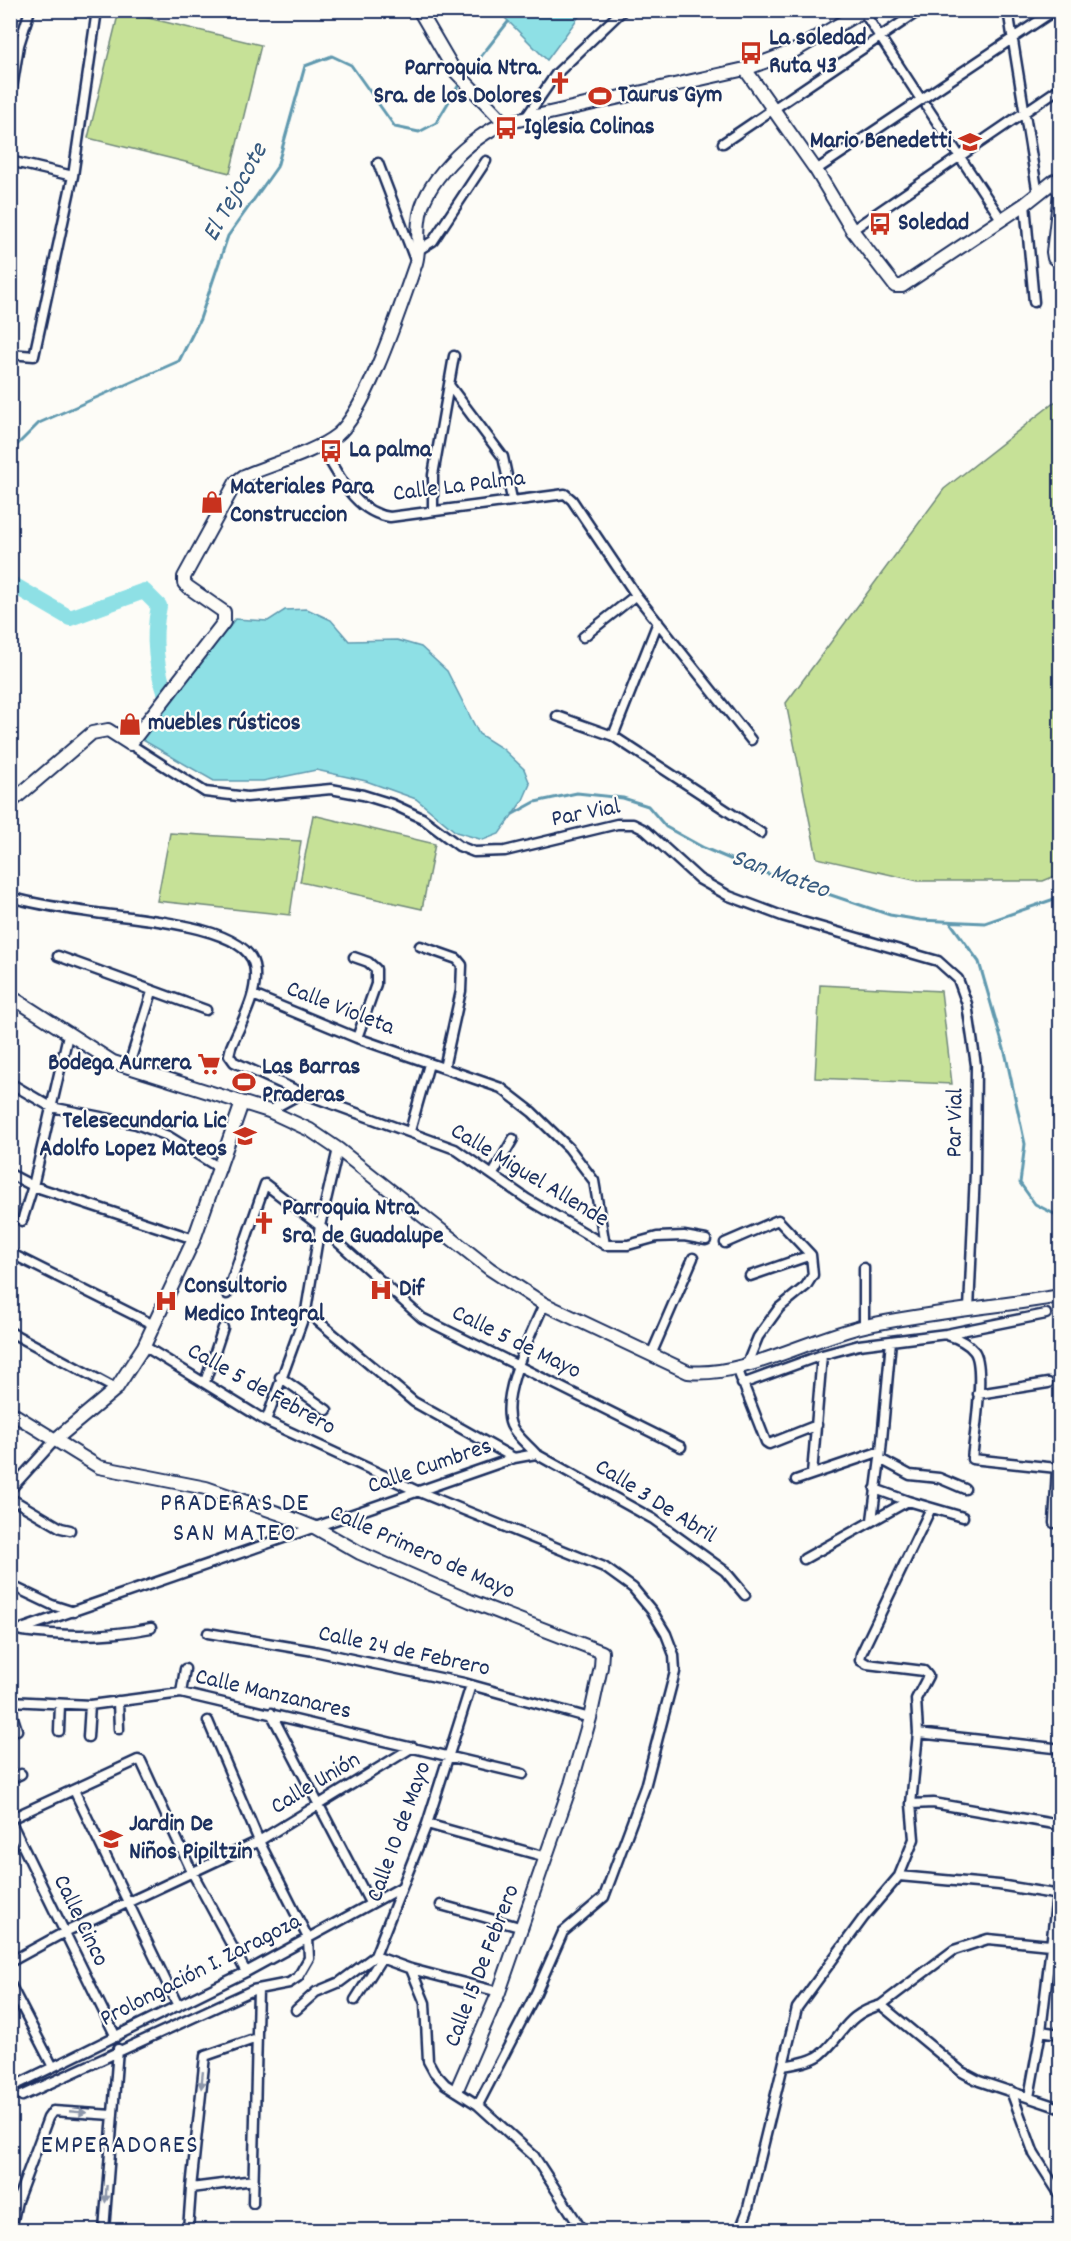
<svg xmlns="http://www.w3.org/2000/svg" width="1071" height="2241" viewBox="0 0 1071 2241" font-family="Dekko,sans-serif">
<style>
.green{fill:#c6e197;stroke:#70887a;stroke-width:1.5}
.water{fill:#8ee0e5;stroke:#6099af;stroke-width:1.5}
.lines{fill:none;stroke-linecap:round;stroke-linejoin:round}
.stream{stroke:#6099af;stroke-width:3}
.river{stroke:#8ee0e5;stroke-width:16}
.street-casing{stroke:#1b2f5e;stroke-width:13}
.secondary-casing{stroke:#1b2f5e;stroke-width:16}
.primary-casing{stroke:#1b2f5e;stroke-width:16}
.street{stroke:#fdfcf7;stroke-width:8}
.secondary{stroke:#fdfcf7;stroke-width:12}
.primary{stroke:#fdfcf7;stroke-width:12}
.oneway{fill:#8c96aa}
.labels{text-anchor:middle;dominant-baseline:central;stroke-width:4.5;stroke-linejoin:round;paint-order:stroke}
.poi-label{font-size:24px;font-weight:bold;fill:#1b2f5e;stroke:#fdfcf7;text-anchor:start}
.street-label{font-size:24px;fill:#1b2f5e;stroke:#fdfcf7}
.water-label{font-size:26px;font-style:italic;fill:#385b80;stroke:#fdfcf7}
.neighbourhood-label{font-size:26px;letter-spacing:1.5px;fill:#1b2f5e;stroke:#fdfcf7}
</style>
<rect width="100%" height="100%" fill="#fdfcf7"/>
<filter id="ink" filterUnits="userSpaceOnUse"><feTurbulence type="fractalNoise" baseFrequency=".0167" numOctaves="2"/><feDisplacementMap in="SourceGraphic" scale="12" xChannelSelector="R" yChannelSelector="G"/><feConvolveMatrix kernelMatrix="1 2 1 2 8 2 1 2 1" color-interpolation-filters="sRGB"/></filter>
<g filter="url(#ink)">
<path class="green" d="M119,11l142,34 -31,128 -142,-35z
M1060,398v476l-17,7h-125l-101,-23 -31,-155 158,-214z
M313,815l122,29 -13,65 -122,-27z
M170,833l131,8 -11,74 -133,-14z
M820,985l121,6 11,93 -137,-6z"/>
<path class="water" d="M498,11v-1l85,1 -36,49z
M307,609l24,11 18,21 48,-1 24,7 26,24 32,63 24,15 21,20 6,15 -7,16 -24,34 -16,6 -27,-8 -40,-33 -50,-18 -50,-11 -53,11h-49l-73,-42 94,-120 33,2 17,-11z"/>
<g class="lines">
<path class="stream" d="M464,78l44,-56
M10,452l29,-29 140,-62 21,-42 28,-83 49,-69 28,-101 27,-10 19,9 44,62 24,5 17,-9 24,-40
M513,814l22,-12 42,-9 46,5 25,8 18,21 38,21 50,21 136,46 30,5 65,3 75,-26
M950,922l29,40 27,94 19,88 -5,39 15,21 25,13"/>
<path class="river" d="M10,583l60,35 74,-27 15,15c-7,32 -3,66 10,96"/>
<g class="street-casing">
<path id="street" d="M1008,10l30,185
M863,11l57,87
M10,101l9,-56 11,-35
M927,107l74,112
M525,119l31,-45 67,-64
M723,143l197,-133
M10,161l63,15
M378,163l37,97
M816,170l239,-160
M1025,204l9,98
M852,230l208,-142
M420,249l13,-8 53,-80
M10,354l24,2 39,-180 24,-166
M449,385l54,72 9,42
M320,444c18,29 33,68 70,73l175,-23 7,6 64,95 115,145
M433,511v-36l21,-119
M583,637l53,-42
M557,716l56,20 148,97
M613,736l45,-114
M130,744l75,48 42,5 84,-8 32,6 29,9 30,14 37,28 15,6 31,-1 112,-27h16l12,6 54,49 30,17 53,20 156,45 20,18 9,25 9,61 -1,107 -6,138
M10,897c28,8 57,12 86,16 32,5 149,11 158,52 6,28 -13,57 -23,82l-2,8 5,7 68,31 153,56 72,50 78,46h23l29,-8 27,-1 22,4
M420,946l37,13 5,6 -1,26 -17,77
M58,956l148,54
M354,957l14,5 8,7v15l-19,54
M253,995l104,43 144,50 31,24 37,36 25,33 11,64
M128,1068l24,-76
M10,1083l41,24 85,17 32,12 53,33
M269,1111l33,-18
M410,1131l19,-67
M10,1174l23,12 161,53
M493,1174l20,-35
M22,1221l11,-35 35,-151
M725,1243l53,-23 33,35 2,20 -7,11 -27,22 -21,29 -11,27
M10,1253l144,72
M864,1268v58
M750,1276l61,-21
M227,1294l38,-110 55,42 102,92 259,129
M306,1311l108,91 100,56
M10,1332l106,57
M947,1335c10,3 20,7 27,16 12,15 0,87 -2,108l85,9 -3,55
M144,1346l122,75 151,70 187,76 29,21 19,23 14,23 8,21 1,17 -30,115 -41,110 -41,35 -27,61 -58,112
M651,1355l42,-97
M737,1368l29,74 3,2 48,-19
M280,1377l47,33
M205,1382l18,-54
M742,1384l80,-29 37,-10 87,-11 100,-20
M978,1394l70,-11
M266,1421l40,-110 14,-85 18,-77
M536,1454c-8,-9 -20,-18 -25,-29 -12,-29 21,-93 33,-121
M880,1459l30,16 29,3 26,11
M812,1474l10,-119
M796,1480l85,-29
M875,1489l33,12
M10,1490l46,-51
M10,1498l51,30 9,2
M872,1520l9,-69 10,-110
M804,1559l104,-58 55,16
M10,1585l42,20 22,7
M22,1631c45,6 85,6 129,-3
M10,1633l504,-175 22,-4 117,65 72,52 20,24
M208,1633l106,18 150,32 126,35
M181,1693l4,-24
M10,1701l80,4 91,-12 342,81
M118,1701l1,28
M10,1708l7,22
M271,1713l99,190
M59,1731l1,-27
M918,1733l136,15
M88,1737l2,-32
M10,1779l11,-5
M74,1790l104,216
M911,1804l22,-1 127,22
M10,1819l128,-59 3,1 51,111 54,100
M10,1820l106,217
M427,1824l119,33
M899,1876l15,-37 -3,-35 7,-71 -2,-34 12,-23 -4,-5 -57,-7 -7,-4 1,-6 70,-146
M441,1905l82,23
M375,1956l52,-132 44,-139
M375,1956l36,13 88,23
M10,1962l53,-29 196,-92 154,-94
M411,1969l14,34 3,58 6,11 11,12 33,21 56,51 48,74
M10,1984l43,83
M355,2000l26,-41
M881,2005l73,-55 34,-11 72,7
M296,2010l20,-18 24,-10 35,-26
M1041,2031l19,3
M783,2066c12,-2 27,-4 37,-11 25,-21 24,-40 61,-50l81,67 17,9 81,27
M10,2084h8l35,-17 193,-95 154,-84
M1011,2091l23,63 26,41
M22,2096l231,-106 36,-7 9,-6 11,-19 -1,-20 -49,-97 -51,-120
M1029,2097l12,-66 16,-136
M254,2180l-63,8 14,-132 52,-18
M253,2203l5,-214
M11,2230l6,-29 31,-83 5,-7 59,4
M104,2230l14,-181
M188,2230l3,-42
M740,2230l7,-18 50,-204 67,-91 35,-41 100,9 61,10"/>
</g>
<g class="secondary-casing">
<path id="secondary" d="M419,10l35,60 51,53
M745,69l71,101 36,60 43,56h7l123,-82 29,-23 6,12 -7,59 1,6 6,3
M10,803l82,-70 16,-3 22,14 94,-122v-10l-36,-25 -4,-4v-6l52,-95 8,-6c28,-12 70,-23 93,-41 30,-24 65,-133 79,-172 4,-15 1,-27 3,-42 3,-38 52,-85 86,-98l240,-54 49,-18 70,-41
M10,1412l89,55 107,21 72,25 38,15 44,25 110,48 132,51 -1,15 -11,51 -19,66 -72,208 -42,97
M56,1439l60,-50 28,-43 50,-107 48,-136"/>
</g>
<g class="primary-casing">
<path id="primary" d="M10,996l103,66 156,49 41,19 28,19 152,120 54,35 144,68c54,6 122,-34 177,-46 64,-14 131,-19 195,-30"/>
</g>
<use href="#street" class="street"/>
<use href="#secondary" class="secondary"/>
<use href="#primary" class="primary"/>
</g>
<defs><path id="oneway-solid" d="M-6-.8H1V-3.2L6.5 0L1 3.2V.8H-6Z" transform="scale(1.5)"/></defs>
<g class="oneway">
<use href="#oneway-solid" transform="translate(202 2080) rotate(96)"/>
<use href="#oneway-solid" transform="translate(78 2112) rotate(5)"/>
<use href="#oneway-solid" transform="translate(106 2194) rotate(94)"/>
</g>
</g>
<defs>
<g id="bus-bare" transform="scale(1.8)"><path d="M-5-6H5V4H4V6H2V4H-2V6H-4V4H-5ZM-3.5-4V0h7V-4ZM-3.5 1.2v1.5H-2V1.2ZM2 1.2v1.5H3.5V1.2Z" fill="#c8321e" stroke="#fdfcf7" stroke-width="2.5" paint-order="stroke"/></g>
<g id="church-bare" transform="scale(1.8)"><path d="M-1.2-6h2.4v3.5h3.3v2.4h-3.3V6h-2.4V-.1h-3.3v-2.4h3.3Z" fill="#c8321e" stroke="#fdfcf7" stroke-width="2.5" paint-order="stroke"/></g>
<g id="stadium-bare" transform="scale(1.8)"><path d="M0-5a6.5 5 0 1 0 0 10a6.5 5 0 1 0 0-10ZM-3.5-1.8h7v3.6h-7Z" fill="#c8321e" stroke="#fdfcf7" stroke-width="2.5" paint-order="stroke"/></g>
<g id="school-bare" transform="scale(1.8)"><path d="M0-5L7-2L0 1L-7-2ZM-4 1L0 2.5L4 1V4Q0 6-4 4Z" fill="#c8321e" stroke="#fdfcf7" stroke-width="2.5" paint-order="stroke"/></g>
<g id="shop-bare" transform="scale(1.8)"><path d="M-5-2.5h2.3a2.7 3.5 0 0 1 5.4 0H5L5.5 6h-11ZM-1.5-2.5h3a1.5 2.3 0 0 0-3 0Z" fill="#c8321e" stroke="#fdfcf7" stroke-width="2.5" paint-order="stroke"/></g>
<g id="supermarket-bare" transform="scale(1.8)"><path d="M-6-5.5h2.5l.6 2H6L4.5 2H-2.5L-4.4-4H-6ZM-1.5 3.2a1.3 1.3 0 1 0 .1 0ZM3 3.2a1.3 1.3 0 1 0 .1 0Z" fill="#c8321e" stroke="#fdfcf7" stroke-width="2.5" paint-order="stroke"/></g>
<g id="hospital-bare" transform="scale(1.8)"><path d="M-5-5h3v3.5h4V-5h3V5h-3V1.5h-4V5h-3Z" fill="#c8321e" stroke="#fdfcf7" stroke-width="2.5" paint-order="stroke"/></g>
</defs>
<g fill-rule="evenodd">
<use href="#bus-bare" x="751" y="53"/>
<use href="#church-bare" x="560" y="83"/>
<use href="#stadium-bare" x="600" y="96"/>
<use href="#bus-bare" x="506" y="128"/>
<use href="#school-bare" x="970" y="142"/>
<use href="#bus-bare" x="880" y="224"/>
<use href="#bus-bare" x="331" y="451"/>
<use href="#shop-bare" x="212" y="502"/>
<use href="#shop-bare" x="130" y="724"/>
<use href="#supermarket-bare" x="209" y="1064"/>
<use href="#stadium-bare" x="244" y="1082"/>
<use href="#school-bare" x="245" y="1136"/>
<use href="#church-bare" x="264" y="1223"/>
<use href="#hospital-bare" x="381" y="1290"/>
<use href="#hospital-bare" x="166" y="1301"/>
<use href="#school-bare" x="111" y="1839"/>
</g>
<g class="labels">
<g class="poi-label">
<text x="769" y="39">La soledad<tspan x="769" dy="28">Ruta 43</tspan></text>
<text x="542" y="69" text-anchor="end">Parroquia Ntra.<tspan x="542" dy="28">Sra. de los Dolores</tspan></text>
<text x="618" y="96">Taurus Gym</text>
<text x="524" y="128">Iglesia Colinas</text>
<text x="952" y="142" text-anchor="end">Mario Benedetti</text>
<text x="898" y="224">Soledad</text>
<text x="349" y="451">La palma</text>
<text x="230" y="488">Materiales Para<tspan x="230" dy="28">Construccion</tspan></text>
<text x="148" y="724">muebles rústicos</text>
<text x="191" y="1064" text-anchor="end">Bodega Aurrera</text>
<text x="262" y="1068">Las Barras<tspan x="262" dy="28">Praderas</tspan></text>
<text x="227" y="1122" text-anchor="end">Telesecundaria Lic<tspan x="227" dy="28">Adolfo Lopez Mateos</tspan></text>
<text x="282" y="1209">Parroquia Ntra.<tspan x="282" dy="28">Sra. de Guadalupe</tspan></text>
<text x="184" y="1287">Consultorio<tspan x="184" dy="28">Medico Integral</tspan></text>
<text x="399" y="1290">Dif</text>
<text x="129" y="1825">Jardin De<tspan x="129" dy="28">Niños Pipiltzin</tspan></text>
</g>
<g class="street-label">
<text transform="translate(459 487) rotate(-7)">Calle La Palma</text>
<text transform="translate(586 814) rotate(-11)">Par Vial</text>
<text transform="translate(340 1009) rotate(21)">Calle Violeta</text>
<text transform="translate(956 1123) rotate(-89)">Par Vial</text>
<text transform="translate(529 1176) rotate(31)">Calle Miguel Allende</text>
<text transform="translate(516 1343) rotate(26)">Calle 5 de Mayo</text>
<text transform="translate(261 1390) rotate(29)">Calle 5 de Febrero</text>
<text transform="translate(430 1467) rotate(-19)">Calle Cumbres</text>
<text transform="translate(655 1502) rotate(32)">Calle 3 De Abril</text>
<text transform="translate(422 1553) rotate(24)">Calle Primero de Mayo</text>
<text transform="translate(404 1652) rotate(12)">Calle 24 de Febrero</text>
<text transform="translate(273 1695) rotate(13)">Calle Manzanares</text>
<text transform="translate(316 1784) rotate(-31)">Calle Unión</text>
<text transform="translate(400 1832) rotate(-70)">Calle 10 de Mayo</text>
<text transform="translate(80 1921) rotate(64)">Calle Cinco</text>
<text transform="translate(483 1966) rotate(-69)">Calle 15 De Febrero</text>
<text transform="translate(201 1971) rotate(-27)">Prolongación I. Zaragoza</text>
</g>
<g class="water-label">
<text transform="translate(236 193) rotate(-61)">El Tejocote</text>
<text transform="translate(780 875) rotate(20)">San Mateo</text>
</g>
<g class="neighbourhood-label">
<text x="235" y="1504">PRADERAS DE<tspan x="235" dy="30">SAN MATEO</tspan></text>
<text x="120" y="2146">EMPERADORES</text>
</g>
</g>
<rect width="1071" height="2241" fill="none" stroke="#fdfcf7" stroke-width="36"/>
<rect x="18" y="18" width="1035" height="2205" fill="none" stroke="#1b2f5e" stroke-width="2" filter="url(#ink)"/>
</svg>
